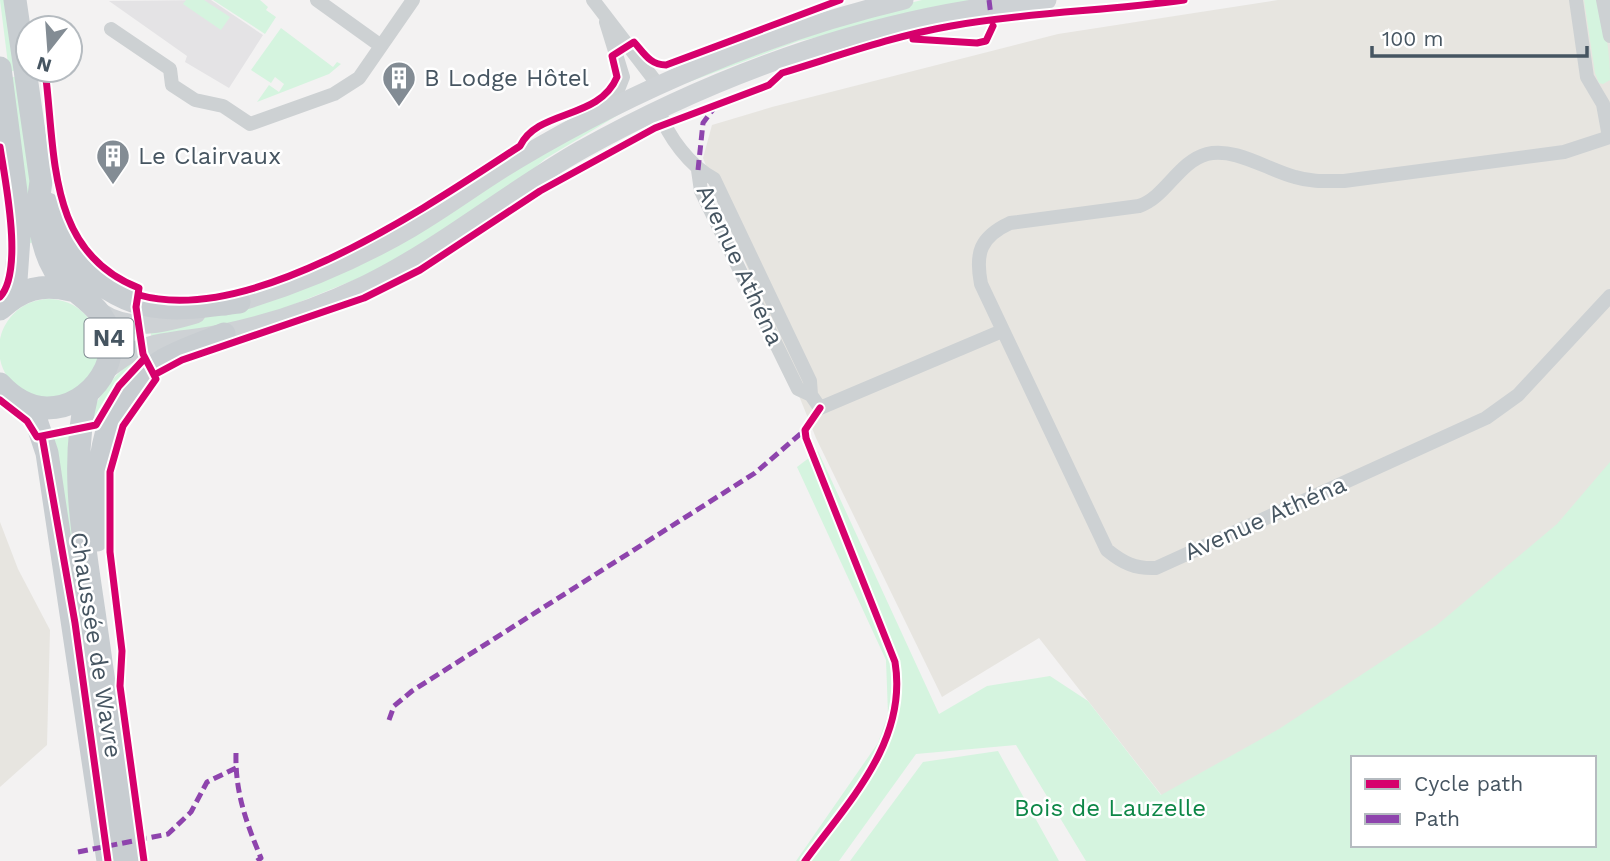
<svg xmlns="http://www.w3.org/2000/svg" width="1610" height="861" viewBox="0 0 1610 861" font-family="'Work Sans',sans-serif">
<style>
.commercial{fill:#e7e5e0}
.education{fill:#e4e3e5}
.green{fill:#d5f4df;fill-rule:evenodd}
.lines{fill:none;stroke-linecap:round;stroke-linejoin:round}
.street{stroke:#cdd1d3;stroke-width:14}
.secondary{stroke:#ced2d5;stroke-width:19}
.primary{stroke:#c8cdd1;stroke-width:23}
.quiet{stroke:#8e44ad;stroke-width:5;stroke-dasharray:10 5;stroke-linecap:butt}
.cycleway-casing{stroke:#fff;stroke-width:11}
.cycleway{stroke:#d6006c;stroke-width:7}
.labels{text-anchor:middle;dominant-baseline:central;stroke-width:5;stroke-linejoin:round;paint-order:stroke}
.shield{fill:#fff;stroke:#7e8890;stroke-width:2}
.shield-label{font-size:23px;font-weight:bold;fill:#465561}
.poi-label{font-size:24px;fill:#465561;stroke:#fff;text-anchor:start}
.street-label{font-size:24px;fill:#465561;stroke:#fff}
.park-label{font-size:24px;fill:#0d8747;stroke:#fff}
</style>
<rect width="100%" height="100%" fill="#f3f2f2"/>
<path class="commercial" d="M1278,0h332v627l-257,131 -140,103 -174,-223 -97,59 -126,-259 -113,-280 9,-33 60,-18 286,-73z
M0,522l18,47 32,61 -3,115 -47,42z"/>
<path class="education" d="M211,0l52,35 -34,53 -44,-26 2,-6 -78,-55z"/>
<path class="green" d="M0,0h7l10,70 -8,2z
M186,0h18l26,17 -9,13 -38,-26z
M213,0h47l8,7 -2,3 10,7 -11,17z
M922,0h80l-203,41 -126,47 1,-4 211,-75z
M1584,0h13c9,24 13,54 13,80l-7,4 -4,-1 -4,-10z
M281,28l52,39 4,-5 4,2 -12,10 -72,28 12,-17 10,7 5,-8 -9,-7 -4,6 -20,-13z
M18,76l22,166 -10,1 -21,-165z
M628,109l-83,50 -42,36 -129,77 -99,40 -123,30 -2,-14 78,-16z
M-1 349a50 50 0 1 1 100 0a50 50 0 1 1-100 0Z
M139,355l1,5 -28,32 -15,27h-7c8,-26 28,-48 49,-64z
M72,434l48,427 -44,-296 -27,-127z
M818,451l121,263 48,-28 63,-10 38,25 73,94 118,-66 158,-104 120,-101 53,-62v399h-524l-70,-116 -100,9 -77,107h-43l82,-118 10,-29 -2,-54 -89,-193zM1353,758h241v87h-241z
M998,751l61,110h-209l73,-99z"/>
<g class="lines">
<path class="street" d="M317,0l64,46
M593,0l66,86
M1576,0l11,77 16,27 6,33
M1603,0l7,36
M606,22l17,55 -13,33
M111,29l59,40 2,16 23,15 28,6 27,18 84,-30 25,-16 54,-78
M659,111c9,26 31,55 55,68l96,202 1,14
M1610,137l-46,15 -220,29c-17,0 -33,1 -49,-4 -27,-7 -60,-30 -88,-23 -29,8 -41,43 -68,52l-129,17c-30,14 -35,30 -29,61l126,266c16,13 28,19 49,18l330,-150 32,-23 92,-99
M698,170l3,21 97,198 13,6 9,13 182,-77"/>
<path class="secondary" d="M225,306c64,-18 128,-44 186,-78 36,-21 70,-47 107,-69 118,-70 251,-127 386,-159
M100,312c30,20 63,12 96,2
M106,370c9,-6 19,-15 31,-20 27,-11 59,-10 88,-17 48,-10 96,-27 140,-48 76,-37 142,-93 216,-135 141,-79 304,-137 466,-150"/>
<path class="primary" d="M0,68l20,155 -5,72
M48,204c11,49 53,93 104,102 28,5 59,-1 87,-4
M0,309c22,-20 41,-26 71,-19
M0,384c12,13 27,23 46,24 46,1 84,-54 54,-94 -12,-17 -34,-26 -46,-45 -14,-24 -18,-60 -13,-88l-26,-181
M87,395c-18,70 -3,147 7,217 11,83 23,166 35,249
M24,403l11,14 12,36 61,408
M97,540c1,-67 -2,-139 63,-178 20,-12 43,-19 64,-28"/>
<path class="quiet" d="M989,0l3,24
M698,170l5,-47 11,-15
M389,720l5,-14 18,-15 343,-218 50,-43
M236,753c-1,39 10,69 25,105l-4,3
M78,852l90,-18 23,-22 16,-30 29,-14"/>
<g class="cycleway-casing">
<path id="cycleway" d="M913,39l64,4 9,-2 7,-15
M45,70c11,83 1,182 94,218l-3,19 7,47 13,25 -33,47 -13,46v80l12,99 -2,35 24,175
M0,147c5,33 24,124 0,150
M139,295c113,32 289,-89 381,-149 18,-37 79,-26 97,-69l-5,-21 22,-14c10,11 16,23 32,23l174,-65
M154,375l28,-15 182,-62 56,-28 120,-79 115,-63 114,-43 13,-12c56,-17 111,-37 169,-47 78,-14 155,-15 233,-26
M0,400l27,21 10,16 59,-12 23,-39 26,-28
M42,436l33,187 33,238
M805,861c44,-60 103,-120 90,-199l-89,-224 -1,-8 15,-22"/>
</g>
<use href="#cycleway" class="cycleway"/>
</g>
<defs>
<g id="building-pin" transform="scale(1.75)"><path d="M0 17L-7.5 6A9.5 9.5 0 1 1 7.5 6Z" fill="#838c94" stroke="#fff"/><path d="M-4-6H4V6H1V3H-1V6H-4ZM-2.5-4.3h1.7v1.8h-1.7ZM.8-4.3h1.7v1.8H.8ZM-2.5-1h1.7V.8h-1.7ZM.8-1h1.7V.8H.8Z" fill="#fff"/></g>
</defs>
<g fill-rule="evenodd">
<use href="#building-pin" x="399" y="78"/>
<use href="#building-pin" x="113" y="156"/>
</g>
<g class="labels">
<rect class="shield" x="84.5" y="318.5" width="49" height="39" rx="5"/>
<g class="shield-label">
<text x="109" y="338">N4</text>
</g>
<g class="poi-label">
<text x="424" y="78">B Lodge Hôtel</text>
<text x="138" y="156">Le Clairvaux</text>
</g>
<g class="street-label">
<text transform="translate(740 265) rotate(65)">Avenue Athéna</text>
<text transform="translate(1265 518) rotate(-24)">Avenue Athéna</text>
<text transform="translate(96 645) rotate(81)">Chaussée de Wavre</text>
</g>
<g class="park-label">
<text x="1110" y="808">Bois de Lauzelle</text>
</g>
</g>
<rect x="1351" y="756" width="245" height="91" fill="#ffffff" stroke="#b5bbc0" stroke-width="2"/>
<rect x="1365" y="779" width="35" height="10" fill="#d6006c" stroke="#b5bbc0" stroke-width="2"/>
<text x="1414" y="791" font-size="21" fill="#465561">Cycle path</text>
<rect x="1365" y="814" width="35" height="10" fill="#8e44ad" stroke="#b5bbc0" stroke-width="2"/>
<text x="1414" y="826" font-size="21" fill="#465561">Path</text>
<g transform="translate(49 49) rotate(197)"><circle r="33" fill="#ffffff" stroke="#b5bbc0" stroke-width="2"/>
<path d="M0-5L12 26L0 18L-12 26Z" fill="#838c94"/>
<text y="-10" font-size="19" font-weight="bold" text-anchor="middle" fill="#465561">N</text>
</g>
<path d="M1372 46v10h215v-10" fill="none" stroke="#465561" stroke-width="3.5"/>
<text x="1382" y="46" font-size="21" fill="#465561" stroke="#ffffff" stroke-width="5" paint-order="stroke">100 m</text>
</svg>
